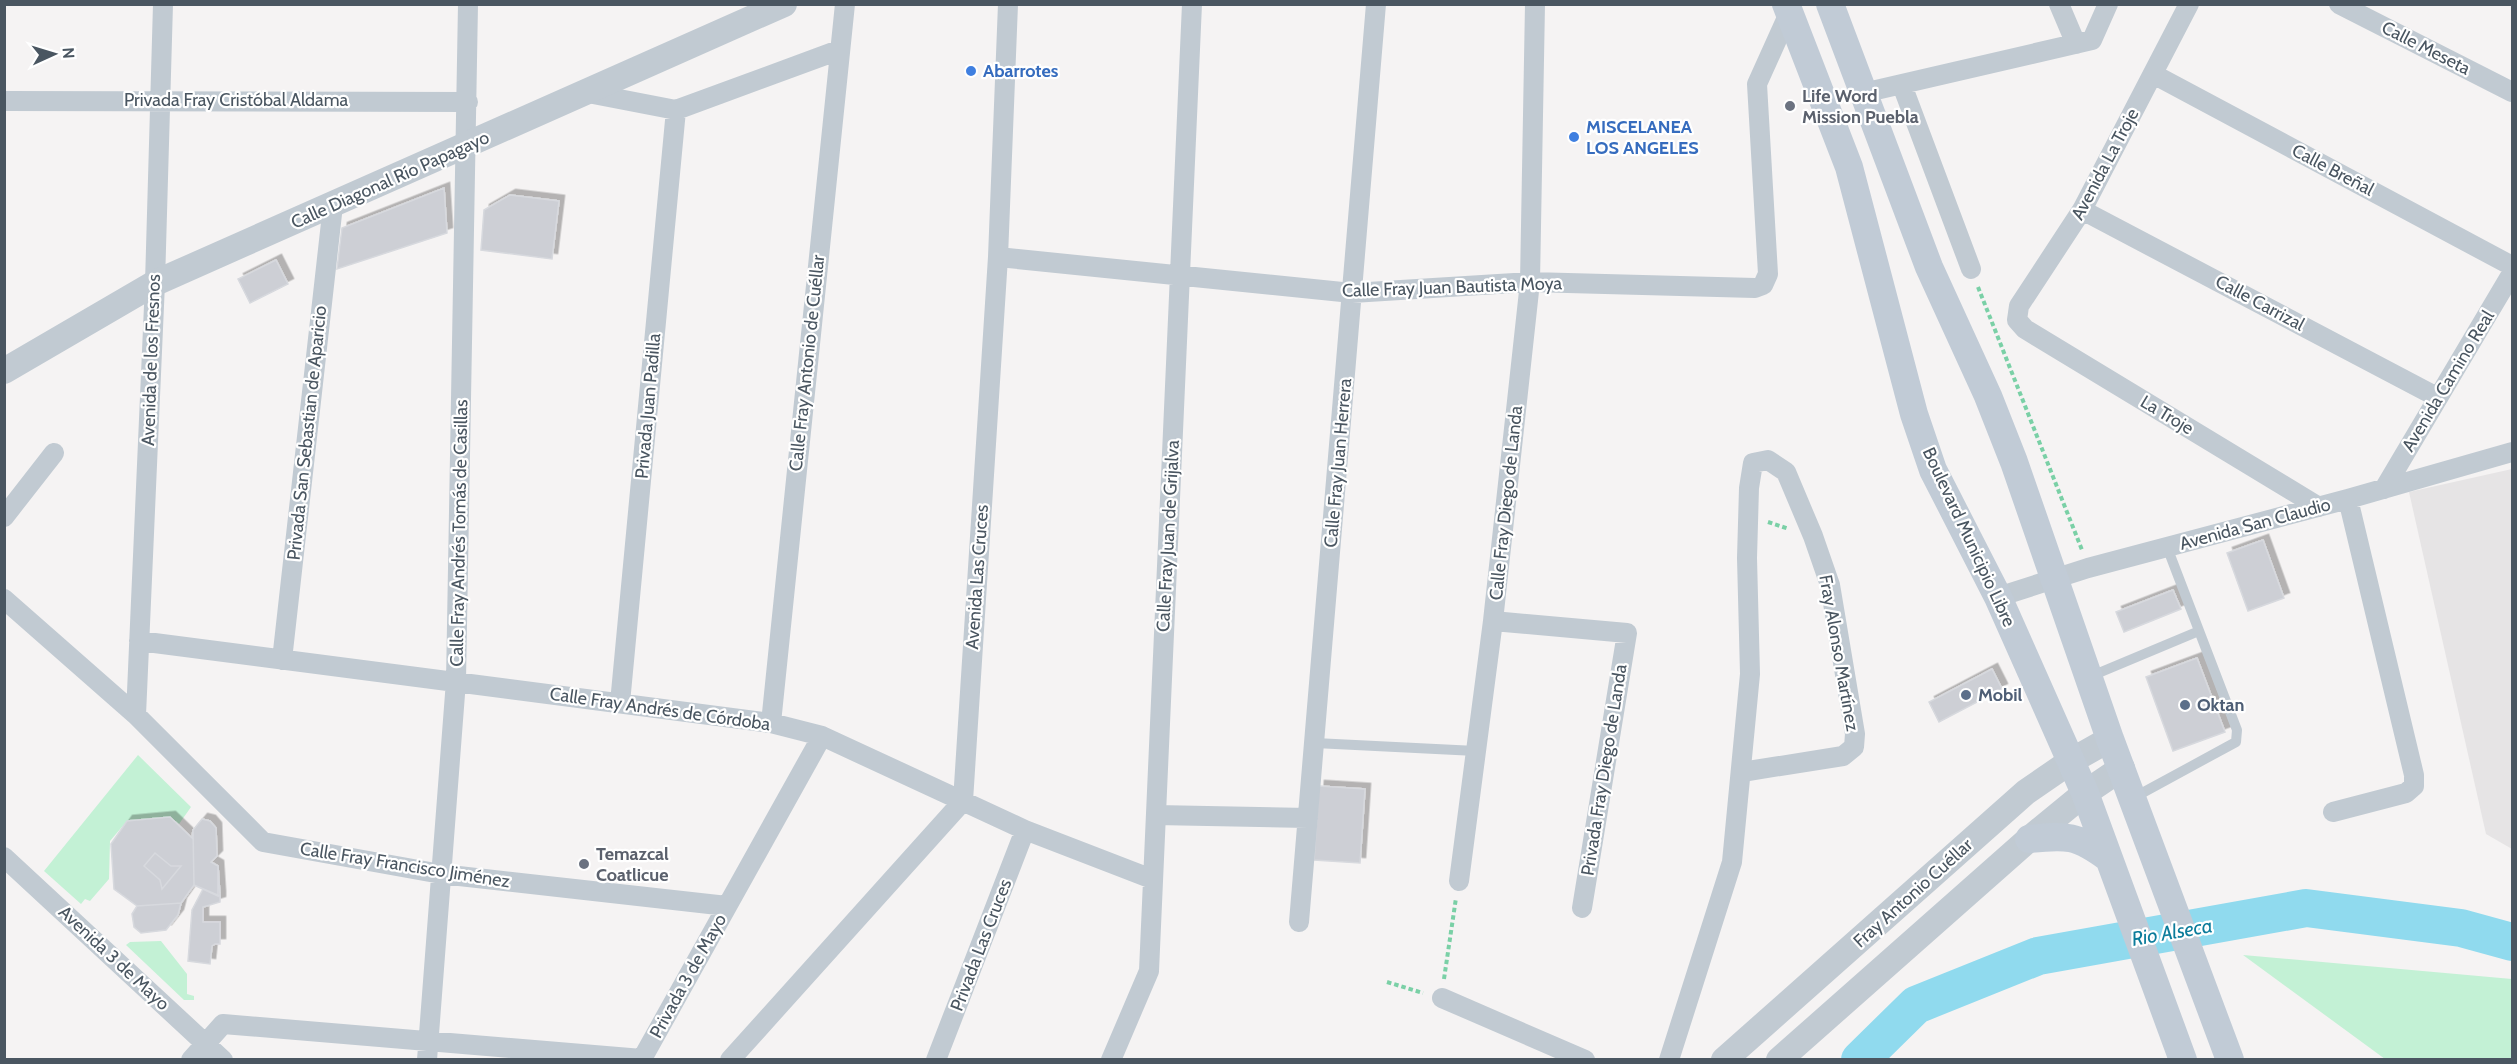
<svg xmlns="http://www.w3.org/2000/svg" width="2517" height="1064" viewBox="0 0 2517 1064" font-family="Cabin,sans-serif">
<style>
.education{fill:#e6e4e5}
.green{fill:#c3f1d5}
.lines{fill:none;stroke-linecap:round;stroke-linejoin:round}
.river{stroke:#90daee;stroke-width:38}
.building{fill:#cdcfd5;stroke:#d7d9de;stroke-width:1.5;filter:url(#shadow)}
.path{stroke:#7ad0a6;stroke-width:4;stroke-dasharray:4.5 3;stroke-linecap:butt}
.service{stroke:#c1cad2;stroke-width:10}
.minor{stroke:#c1cad2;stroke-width:20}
.tertiary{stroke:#c1cad2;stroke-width:26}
.secondary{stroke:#c1cbd6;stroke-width:28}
.shop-dot{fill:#3f7fe0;stroke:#fff;stroke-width:2}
.worship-dot{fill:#6b7280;stroke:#fff;stroke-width:2}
.service-dot{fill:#5c6f8a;stroke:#fff;stroke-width:2}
.labels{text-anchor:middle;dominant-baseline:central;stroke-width:4.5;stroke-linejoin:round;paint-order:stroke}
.street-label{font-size:18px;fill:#4a5661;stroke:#fff}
.shop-label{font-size:18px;font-weight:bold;fill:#366cbe;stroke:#fff;text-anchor:start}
.worship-label{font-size:18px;font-weight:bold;fill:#5b616d;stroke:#fff;text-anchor:start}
.service-label{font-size:18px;font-weight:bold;fill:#4e5e75;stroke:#fff;text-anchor:start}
.water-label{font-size:20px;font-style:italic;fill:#0c7c9b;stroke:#fff}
</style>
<defs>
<filter id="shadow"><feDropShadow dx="5.5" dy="-5.5" stdDeviation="0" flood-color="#0004"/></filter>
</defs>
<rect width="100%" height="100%" fill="#f5f3f3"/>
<path class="education" d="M2512,469v380l-26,-15 -77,-342z"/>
<path class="green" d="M138,755l53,52 -12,17 -9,-7 -43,4 -17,20 -1,38 -19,22 -5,-2 -4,5 -37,-33z
M161,941l26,33v20l7,2v4h-10l-58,-55 4,-3z
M2243,955l269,24v80h-127z"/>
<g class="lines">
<path class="river" d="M1860,1060l56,-55 122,-49 268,-48 155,20 51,14"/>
</g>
<path class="building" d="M444,188l3,45 -110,36 5,-41z
M510,195l49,6 -7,58 -71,-9 3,-40z
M276,260l12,24 -38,19 -12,-24z
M2263,540l21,58 -36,13 -21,-58z
M2173,590l8,19 -57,23 -8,-20z
M2197,658l28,74 -52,19 -27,-74z
M1992,669l10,20 -63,33 -10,-20z
M1319,786l46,3 -5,74 -46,-3z
M170,817l22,21 1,-8 9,-11 8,2 6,7 1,28 -6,6 7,4v30l-24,-11 -13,18 -3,12 -12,15 -25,3 -7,-6 -2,-13 5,-8 -23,-17 -3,-45 16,-23z
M202,819l8,2 6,7 1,28 -6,6 7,4 2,30 -26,-11 -1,-55z
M155,853l16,13h10l-19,23 -2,-9 -16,-14z
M203,889l17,7v6l-17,5v15h17v22h-5l-3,2 -2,18 -22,-3 4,-51z
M181,903l-3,12 -12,15 -25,3 -7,-6 -2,-13 5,-8z"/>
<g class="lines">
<path class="path" d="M1978,287l104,263
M1768,522l21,7
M1444,979l12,-81
M1387,982l36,11"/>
<path class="service" d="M2089,677l110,-46
M1315,743l161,8
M2133,798l103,-56 1,-12 -70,-183"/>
<path class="minor" d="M2059,4l17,40
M2189,4l-107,206 -63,96 -2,14 8,9 294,178
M2339,4l173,88
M2153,74l359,192
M1902,85l69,184
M588,93l88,17 163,-60
M1863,93l229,-53 16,-36
M4,101l464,1
M2082,210l355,187
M998,257l354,36 178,-11 225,6 8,-3 5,-11 -11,-190 32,-71
M2384,489l128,-216
M4,517l50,-64
M1998,597l90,-29 260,-69 164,-47
M4,599l132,116 127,127 178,32 286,32
M1493,621l134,12 -45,275
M139,641l632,82 51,13 203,94 127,49
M282,660l51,-455
M620,703l56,-593
M136,715l19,-432 8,-279
M771,723l74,-719
M2333,812l73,-19 8,-7v-11l-66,-276
M1156,815l152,3
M4,857l219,203
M1459,881l34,-260 37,-339 5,-278
M1299,922l77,-918
M1442,998l143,62
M191,1060l32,-36 419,35 180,-323
M427,1060l29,-379 12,-677
M730,1060l233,-259 35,-544 10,-253
M936,1060l89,-230
M1111,1060l38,-89 43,-967
M1669,1060l63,-198 18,-188 -3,-116 2,-70 4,-25 15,-3 18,12 27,64 17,49 25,149 -1,13 -11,9 -101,16"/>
<path class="tertiary" d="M4,371l151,-88 629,-279
M1724,1060l302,-268 45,-31 39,-22
M1779,1060l250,-221 56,-46 37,-25"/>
<path class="secondary" d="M1786,4l63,163 65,247 19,56 65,127 87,196 98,267
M1830,4l99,263 59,129 26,66 96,277 120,321
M2029,839c38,-4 48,-4 79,19"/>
</g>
<g class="shop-dot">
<circle cx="971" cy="71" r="6"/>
<circle cx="1574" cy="137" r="6"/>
</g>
<g class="worship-dot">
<circle cx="1790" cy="106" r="6"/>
<circle cx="584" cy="864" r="6"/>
</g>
<g class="service-dot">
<circle cx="1966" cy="695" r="6"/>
<circle cx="2185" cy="705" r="6"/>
</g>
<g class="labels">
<g class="street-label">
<text transform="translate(2426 48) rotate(27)">Calle Meseta</text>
<text x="236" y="100">Privada Fray Cristóbal Aldama</text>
<text transform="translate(2105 164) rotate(-62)">Avenida La Troje</text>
<text transform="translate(2333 170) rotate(28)">Calle Breñal</text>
<text transform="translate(390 180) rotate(-24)">Calle Diagonal Río Papagayo</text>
<text transform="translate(1452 287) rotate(-2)">Calle Fray Juan Bautista Moya</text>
<text transform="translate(2260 303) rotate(28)">Calle Carrizal</text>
<text transform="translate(151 360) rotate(-88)">Avenida de los Fresnos</text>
<text transform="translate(807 363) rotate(-84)">Calle Fray Antonio de Cuéllar</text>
<text transform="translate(2448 381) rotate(-59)">Avenida Camino Real</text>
<text transform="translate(648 406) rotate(-85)">Privada Juan Padilla</text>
<text transform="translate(2167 415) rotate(31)">La Troje</text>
<text transform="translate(307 433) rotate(-84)">Privada San Sebastian de Aparicio</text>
<text transform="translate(1338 463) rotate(-85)">Calle Fray Juan Herrera</text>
<text transform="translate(1506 503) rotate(-84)">Calle Fray Diego de Landa</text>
<text transform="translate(2255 524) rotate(-15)">Avenida San Claudio</text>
<text transform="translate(459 533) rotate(-89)">Calle Fray Andrés Tomás de Casillas</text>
<text transform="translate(1168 536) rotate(-87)">Calle Fray Juan de Grijalva</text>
<text transform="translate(1969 537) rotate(65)">Boulevard Municipio Libre</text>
<text transform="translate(977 577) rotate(-86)">Avenida Las Cruces</text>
<text transform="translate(1839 653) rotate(80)">Fray Alonso Martínez</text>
<text transform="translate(660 709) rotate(8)">Calle Fray Andrés de Córdoba</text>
<text transform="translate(1604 770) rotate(-81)">Privada Fray Diego de Landa</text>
<text transform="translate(405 865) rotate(9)">Calle Fray Francisco Jiménez</text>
<text transform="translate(1913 893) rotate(-42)">Fray Antonio Cuéllar</text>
<text transform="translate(981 945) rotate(-69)">Privada Las Cruces</text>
<text transform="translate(114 958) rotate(43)">Avenida 3 de Mayo</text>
<text transform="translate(688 976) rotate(-61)">Privada 3 de Mayo</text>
</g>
<g class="shop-label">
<text x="983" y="71">Abarrotes</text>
<text x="1586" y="127">MISCELANEA<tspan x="1586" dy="21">LOS ANGELES</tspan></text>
</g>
<g class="worship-label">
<text x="1802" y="96">Life Word<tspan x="1802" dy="21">Mission Puebla</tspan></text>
<text x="596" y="854">Temazcal<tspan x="596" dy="21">Coatlicue</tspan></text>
</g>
<g class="service-label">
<text x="1978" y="695">Mobil</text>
<text x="2197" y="705">Oktan</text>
</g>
<g class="water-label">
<text transform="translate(2172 932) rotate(-10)">Rio Alseca</text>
</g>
</g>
<rect width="2517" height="1064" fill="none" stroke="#4a5661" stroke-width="12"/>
<g transform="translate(54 54) rotate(86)" stroke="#ffffff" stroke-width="4.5" paint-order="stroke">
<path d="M0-4.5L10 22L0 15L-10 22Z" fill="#4a5661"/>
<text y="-9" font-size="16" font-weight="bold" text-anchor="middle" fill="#4a5661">N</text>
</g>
</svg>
